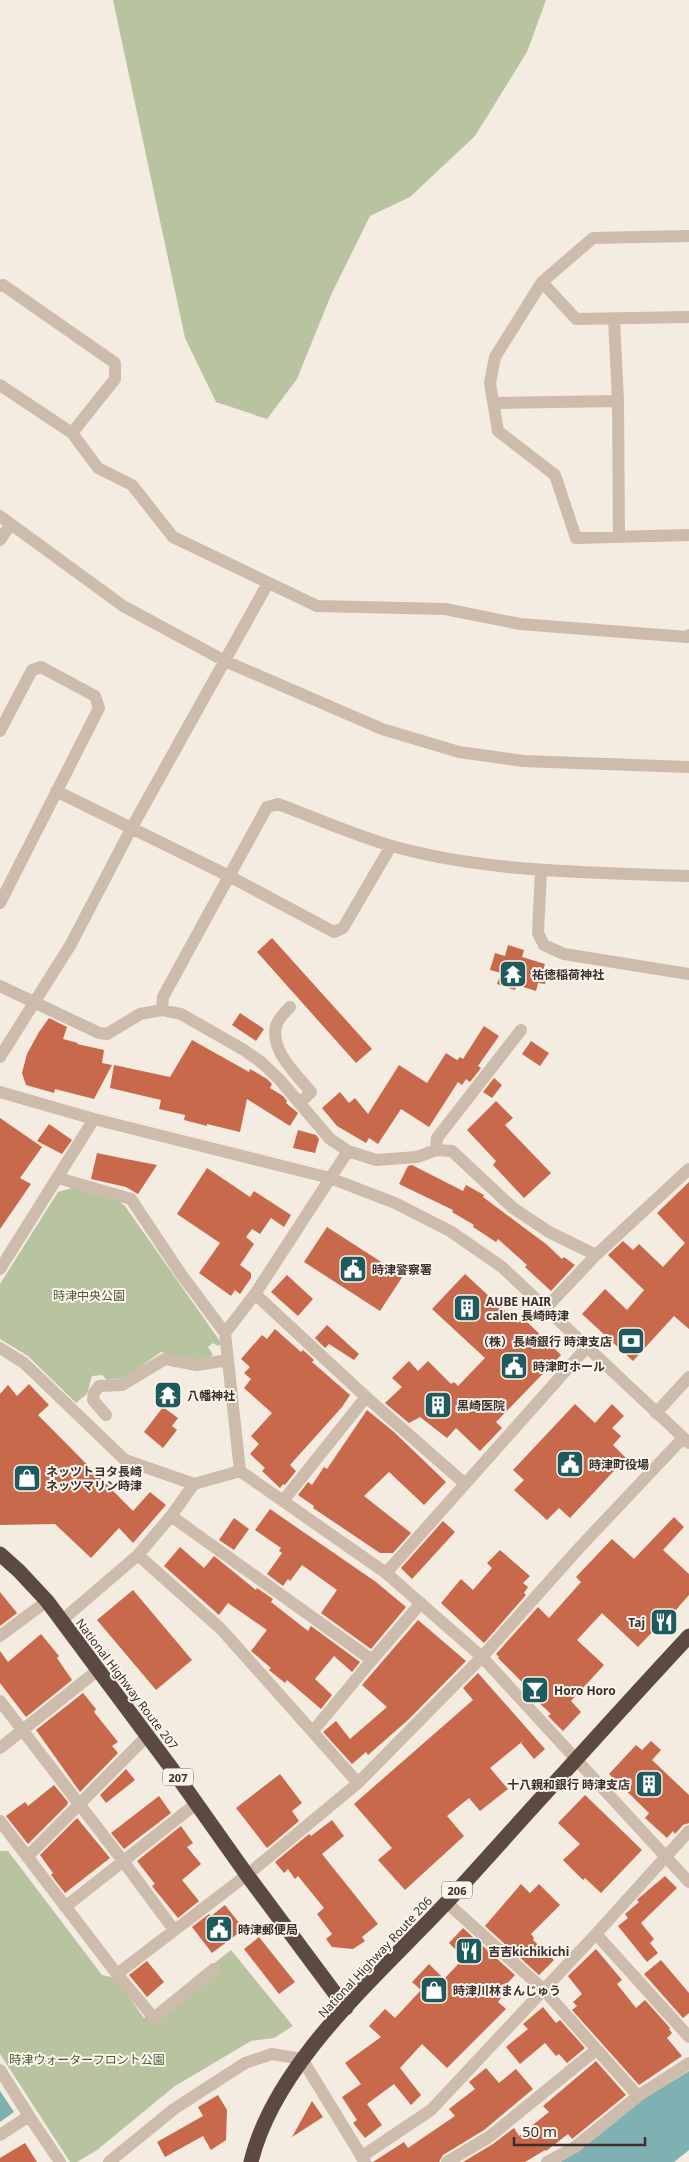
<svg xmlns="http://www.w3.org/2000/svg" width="689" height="2162" viewBox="0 0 689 2162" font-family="'Noto Sans','Noto Sans JP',sans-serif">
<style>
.green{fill:#b8c4a0}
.water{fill:#7fb0b2}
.building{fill:#c8694b}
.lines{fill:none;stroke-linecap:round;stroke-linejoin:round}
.minor{stroke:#cdbbac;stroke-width:12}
.highway{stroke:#5c4a42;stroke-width:15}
.labels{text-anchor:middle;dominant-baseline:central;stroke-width:4;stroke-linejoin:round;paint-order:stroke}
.shield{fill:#fbf5ee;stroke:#756b66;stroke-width:1}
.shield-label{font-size:11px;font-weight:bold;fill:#3b302b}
.poi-label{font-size:12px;font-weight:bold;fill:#3b302b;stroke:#fbf5ee;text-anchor:start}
.park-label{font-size:12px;fill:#4a5a2e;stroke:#fbf5ee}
.street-label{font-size:12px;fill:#3b302b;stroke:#fbf5ee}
</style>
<rect width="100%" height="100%" fill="#f4ebe1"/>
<path class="green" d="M113,0h433l-19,52 -52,84 -65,61 -40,19 -39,79 -34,84 -30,40 -51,-17 -31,-64z
M72,1188l45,12 8,6 97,138 -4,2 -5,-3 -5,4 5,8c-14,9 -37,1 -52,-3l-36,26 -18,2 -5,-5 -10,1 -5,18 -11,9 -48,-47 -28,-17v-55l58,-92z
M0,1851h8l94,124 13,3 29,40 87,-68 62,76 -19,12 -23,3 -76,45 -78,64 -20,12h-7l-70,-108z"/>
<path class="water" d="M689,2071v79l-15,12h-114l19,-11 66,-53z
M0,2091l14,21 -14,10z"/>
<path class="building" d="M272,938l100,111 -16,14 -99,-111z
M508,945l16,5 -2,7 23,7 -2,6 5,2 -3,12 -7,-1 -2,8 -19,-6 -2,5 -18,-6 4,-11 -11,-3 5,-17 10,3z
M240,1013l24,16 -8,12 -24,-16z
M49,1018l18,9 -4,12 15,4 -1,1 27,6 -2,13 10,2 -18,34 -39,-10 -1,4 -28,-8 -4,-12 5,-19 12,-22z
M484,1026l15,10 -21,30 3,2 -11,14 -4,-3 -4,6 -4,-3 -29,45 -28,-18 -23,35 -9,-6 -3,5 -29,-17 -15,-18 18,-16 9,11 6,-5 13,16 31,-49 28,18 19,-30 11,7 3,-3 3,2z
M192,1040l57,32 1,-3 17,10 5,5 -2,4 13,8 4,5 -1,2 12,10 -8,13 -43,-27 -7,33 -33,-8v2l-23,-6 1,-5 -26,-6 2,-9 -51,-12 4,-23 56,12z
M531,1041l18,12 -9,13 -18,-12z
M494,1078l8,7 -10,13 -9,-6z
M496,1101l17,17 -8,7 46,48 -27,25 -31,-33 3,-4 -29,-31z
M0,1118l42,29 -22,31 11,6 -31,45z
M49,1124l23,16 -10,14 -25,-13z
M298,1130l18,5 3,4 -4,14 -22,-5z
M97,1153l29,6 31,6 -19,29 -12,-7 -35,-8z
M412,1165l51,26 3,-6 18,10 -1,2 63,47 16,15 2,-2 11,8 -24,26 -26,-24 2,-2 -29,-26 -2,3 -23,-15 1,-2 -22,-13 1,-2 -54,-26 9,-18z
M207,1168l43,29 4,-6 37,24 -7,12 -13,-9 -11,16 -8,-5 -6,8 8,7 -14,21 11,8v5l-11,16 -5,-4 -4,6 -32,-23 21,-30 -43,-29z
M689,1182v147l-15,-13 -41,45 -51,-47 23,-25 22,21 17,-20 -36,-35 15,-14 10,9 6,-6 24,23 22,-24 -28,-30z
M327,1227l76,49 -23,35 -76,-49z
M465,1274l53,49 5,-5 38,37 -65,67 6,6 -22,23 -24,-23 -9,10 -27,-21 -11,6 -24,-20 17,-16 -10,-9 17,-17 9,10 10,-10 23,23 3,-2 4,4 27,-28 -53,-49z
M287,1275l26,24 -15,17 -27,-24z
M327,1325l32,29 -5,6 -25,-16 -4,4 -10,-10z
M275,1329l26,23 2,-2 11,10 -2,2 38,33 -8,12 -52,58 6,6 -11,14 -2,-1 -3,4 -18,-17 3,-3 -15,-14 9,-10 -8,-8 21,-23 -28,-25 7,-9 -7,-6 6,-6 -9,-8 21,-24 5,4z
M29,1384l20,21 -11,10 95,96 17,-19 16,13 -33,38 -14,-15 -28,30 -36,-34 -55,1v-131l8,-9 9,11z
M575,1404l20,19 17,-19 12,12 -12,12 9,8 -8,9 13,13 -56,60 -11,-10 -12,12 -33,-30 10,-10 -11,-10z
M163,1407l15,11 -6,8 5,4 -14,18 -19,-16z
M367,1410l27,22 52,50 -22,23 -35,-33 -25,24 47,37 -18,20h-13l-67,-45 1,-2 -16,-11 10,-13 4,3 12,-18 3,2z
M270,1509l106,73 30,25 -35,42 -50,-36 16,-23 -35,-25 -12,16 -2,-2 -5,7 -16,-12 15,-21 -3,-2 2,-3 -26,-18z
M674,1517l10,10 -21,23 26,24v21l-29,33 -2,-2 -20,21 -36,-34 -25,27 27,25 -33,36 10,11 -18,19 -15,-15 3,-2 -17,-16 2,-2 -38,-38 1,-1 -3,-3 42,-47 11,11 32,-36 -5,-5 36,-38 22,20z
M234,1518l15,11 -15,21 -15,-10z
M443,1521l12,11 -43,47 -11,-11z
M180,1547l24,21 10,-12 42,34 1,-2 16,11 -2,3 37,29 3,-5 49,36 -8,10 -18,-16 -19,23 17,16 -11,14 -34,-29 -2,3 -16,-13 2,-2 -20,-17 16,-21 -39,-27 -9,12 -55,-49z
M500,1550l30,26 -7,7 5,4 -4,6 2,2 -42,48 -43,-40 20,-24 12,11 19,-22 -5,-5z
M133,1590l59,70 -36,30 -59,-70z
M0,1592l17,21 -17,13z
M418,1620l48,41 -58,59 -40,35 -2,-3 -14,12 -29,-32 13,-11 14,18 37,-32 -25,-22z
M41,1634l18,22 -2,2 15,22 -46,37 -26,-34v-32l8,11z
M478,1673l67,76 -11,10 -13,-16 3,-3 -34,28 18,21 -28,22 -11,-13 -22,18 17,20 -59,54 -27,-30 14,-12 -38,-44 119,-104 -10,-12z
M83,1693l13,16 -2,3 24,30 -6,4 6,7 -38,39 -44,-62z
M651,1741l10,9 -9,10 37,35v28l-6,2 -8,9 -2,-3 -6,7 -22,-20 4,-5 -40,-39 27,-29 6,5z
M126,1769l9,11 -29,23 -6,-8z
M280,1774l22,29 -10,8 7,10 -32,27 -31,-40z
M54,1785l14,17 -1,3 -39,39 -22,-28 19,-14 3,4z
M585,1795l57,55 -41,43 -16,-15 -2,2 -20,-20 17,-16 -22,-21z
M159,1796l12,17 -47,36 -13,-16z
M77,1818l33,40 -45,35 -14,-18 2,-2 -13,-18z
M332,1820l12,16 -22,18 56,70 -16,13 3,4 -12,8 -21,-2 -6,-8 6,-5 -15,-20 7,-6 -26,-32 -3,3 -7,-10 -4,4 -9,-11 34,-28 2,2z
M181,1826l12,17 -6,4 14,17 -19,16 17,21 -21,17 -26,-32 3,-2 -18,-23z
M665,1876l12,12 -36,35 13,16 -4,4 8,10 -11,9 -29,-36 10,-8 -3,-4 14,-12 -2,-2 2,-2z
M521,1884l9,9 9,-9 21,21 -29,29 3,4 -1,2 21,20 -15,15 -54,-49z
M225,1905l19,24 -32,24 -20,-26 17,-13 2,2z
M463,1928l52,47 -18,19 4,4 -3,4 8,7 -59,59 -25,-24 -22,24 21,27 -10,10 -17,-21 -27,20 15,21 -17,13 -12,-15 4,-3 -15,-23 19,-13 -16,-21 36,-26 -12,-11 16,-17 10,9 26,-28 -9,-8 17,-18 15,15 20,-21 -15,-15z
M259,1937l36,45 -16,12 -35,-45z
M596,1949l26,31 -5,4 19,24 9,-8 25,28 -1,1 3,4 -5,5 15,18 -43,29 -67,-75 5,-4 -4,-4 9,-8 -14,-18z
M661,1960l28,33v20l-6,5 -39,-44z
M147,1961l17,21 -17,15 -18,-22z
M543,2007l13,16 4,-3 25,28 -18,15 -8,-9 -3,2 -11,-13 -25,21 -14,-17 22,-18 -5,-5z
M596,2061l30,34 -54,44 -4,-5 -22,17 -1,-1 -20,12h-62l30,-18 21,-16 5,8 30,-24 -6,-6z
M486,2068l13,15 17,-14 17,20 -49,41 -41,25 -4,7h-66l31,-20 4,6 47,-32 -6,-7 26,-20 -6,-7z
M218,2095l9,15 -1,30 -15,10 -8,-14 -38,21 -8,-15 46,-26 -5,-9z
M312,2101l11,16 -31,20z
M25,2143l12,19h-37v-4z"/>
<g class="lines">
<path class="minor" d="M689,236l-96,2 -51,44 -47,75 -5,26 8,48 57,44 21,63 113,-3
M542,282l34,37 113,-2
M0,286l3,-1 112,78v16l-43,54
M614,319l4,82 1,136
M0,385l72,48 26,35 34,17 41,52 144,69 128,3 75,15 167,13 2,-2
M494,403l124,-2
M0,516l123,90 102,55 157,68 77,23 64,9 166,6
M0,540l10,-15
M0,731l32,-61 9,-3 54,29 4,12 -99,195
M56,791l173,85 105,56 9,-4 48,-82
M541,870l-3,63 6,12 20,9 125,20
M0,986l99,47 8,1 33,-20 22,-4 19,4 63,36 17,12 18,17 51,60 18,12 28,9 41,-3 19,-7 16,1 61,57 36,24 47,23
M290,1007c-5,5 -12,12 -14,19 -6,25 21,49 35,66l-11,11
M162,1010l1,-13 104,-190 11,-3c38,14 75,31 114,42 96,27 198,26 297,30
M0,1057l71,-113 60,-115 137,-246
M0,1092l94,27 236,59 65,25 55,28 52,36 187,176
M436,1150l1,-12 84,-108
M58,1178l73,21 50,75 44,59 15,138 146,102 96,84 207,225
M0,1269l94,-150
M255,1294l111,103 98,86
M546,1308l50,-53 93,-86
M225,1333l30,-39 93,-143
M0,1348l24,15 101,97 69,24 46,-13
M656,1413l33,-36
M106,1415l-13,-15 1,-7 5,-7 23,-1 43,-26 32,6 31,-5
M194,1484l-23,32 -33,39 83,74 137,154
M283,1501l83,-104
M171,1516l201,144 -59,71
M386,1573l200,-225
M61,1621l77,-66
M0,1636l47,-35
M372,1660l49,-57
M0,1701l123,160 51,69
M0,1748l98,-78
M0,1821l117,153 130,-99 111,-92 124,-126 98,-110 103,-109
M27,1857l121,-122
M446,1902l97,87 95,107
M65,1907l132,-104
M596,1934l93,103
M117,1974l37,44 60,-49
M0,2070l29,46 -29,19
M29,2116l31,46
M361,2157l70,-47 165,-176 93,-103
M109,2162l65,-53 71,-46 27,-9 30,5 63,103
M447,2162l42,-25 107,-87
M547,2162l28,-15 63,-51 51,-33"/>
<path class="highway" d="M0,1554l19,17 28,30 125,168 75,106 99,133
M251,2162c24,-100 128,-187 196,-260 81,-89 160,-178 242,-266"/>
</g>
<defs>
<g id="temple-square" transform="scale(1.4375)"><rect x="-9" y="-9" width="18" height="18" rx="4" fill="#1f5a5e" stroke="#fbf5ee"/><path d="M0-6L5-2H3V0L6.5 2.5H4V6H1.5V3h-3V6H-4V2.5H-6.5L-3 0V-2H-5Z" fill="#fff"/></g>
<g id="civic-square" transform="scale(1.4375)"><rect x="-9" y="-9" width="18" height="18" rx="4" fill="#1f5a5e" stroke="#fbf5ee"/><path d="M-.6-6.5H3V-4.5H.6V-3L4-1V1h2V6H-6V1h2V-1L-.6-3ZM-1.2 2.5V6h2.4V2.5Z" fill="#fff"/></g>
<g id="building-square" transform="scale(1.4375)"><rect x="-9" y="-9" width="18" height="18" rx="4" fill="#1f5a5e" stroke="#fbf5ee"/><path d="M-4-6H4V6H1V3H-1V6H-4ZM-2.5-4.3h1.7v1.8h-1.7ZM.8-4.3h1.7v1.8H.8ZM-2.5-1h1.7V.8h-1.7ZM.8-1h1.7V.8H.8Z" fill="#fff"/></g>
<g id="bank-square" transform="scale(1.4375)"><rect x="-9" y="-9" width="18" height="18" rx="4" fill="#1f5a5e" stroke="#fbf5ee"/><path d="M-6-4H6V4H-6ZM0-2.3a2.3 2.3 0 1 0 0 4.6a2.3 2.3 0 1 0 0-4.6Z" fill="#fff"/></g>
<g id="shop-square" transform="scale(1.4375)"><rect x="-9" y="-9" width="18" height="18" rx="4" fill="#1f5a5e" stroke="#fbf5ee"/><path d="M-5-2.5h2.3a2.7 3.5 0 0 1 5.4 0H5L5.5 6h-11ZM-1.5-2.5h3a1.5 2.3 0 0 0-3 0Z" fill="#fff"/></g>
<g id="restaurant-square" transform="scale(1.4375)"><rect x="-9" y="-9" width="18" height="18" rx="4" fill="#1f5a5e" stroke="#fbf5ee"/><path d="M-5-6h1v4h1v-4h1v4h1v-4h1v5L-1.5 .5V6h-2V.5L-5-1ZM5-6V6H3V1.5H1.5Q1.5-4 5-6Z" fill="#fff"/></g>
<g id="bar-square" transform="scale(1.4375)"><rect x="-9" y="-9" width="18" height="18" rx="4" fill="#1f5a5e" stroke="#fbf5ee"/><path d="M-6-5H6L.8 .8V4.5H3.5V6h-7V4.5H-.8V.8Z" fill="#fff"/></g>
</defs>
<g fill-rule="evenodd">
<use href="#temple-square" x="513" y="974"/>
<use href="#civic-square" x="353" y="1269"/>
<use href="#building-square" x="467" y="1308"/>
<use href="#bank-square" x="631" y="1341"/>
<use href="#civic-square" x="514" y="1366"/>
<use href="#temple-square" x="168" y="1395"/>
<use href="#building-square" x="438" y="1405"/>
<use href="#civic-square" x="570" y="1464"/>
<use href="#shop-square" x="27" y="1478"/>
<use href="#restaurant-square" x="664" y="1622"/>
<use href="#bar-square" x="535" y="1690"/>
<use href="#building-square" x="649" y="1784"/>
<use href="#civic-square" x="219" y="1929"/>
<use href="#restaurant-square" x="469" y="1951"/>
<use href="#shop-square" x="434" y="1990"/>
</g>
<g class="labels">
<g class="shield">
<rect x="163" y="1768.5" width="30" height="17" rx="4"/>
<rect x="442" y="1881.5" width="30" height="17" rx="4"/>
</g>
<g class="shield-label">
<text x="178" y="1777">207</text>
<text x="457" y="1890">206</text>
</g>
<g class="poi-label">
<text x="532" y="974">祐徳稲荷神社</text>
<text x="372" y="1269">時津警察署</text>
<text x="486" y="1301">AUBE HAIR<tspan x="486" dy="14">calen 長崎時津</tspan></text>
<text x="612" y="1341" text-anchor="end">（株）長崎銀行 時津支店</text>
<text x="533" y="1366">時津町ホール</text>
<text x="187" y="1395">八幡神社</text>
<text x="457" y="1405">黒崎医院</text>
<text x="589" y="1464">時津町役場</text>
<text x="46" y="1471">ネッツトヨタ長崎<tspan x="46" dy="14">ネッツマリン時津</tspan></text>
<text x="645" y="1622" text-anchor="end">Taj</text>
<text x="554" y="1690">Horo Horo</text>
<text x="630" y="1784" text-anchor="end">十八親和銀行 時津支店</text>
<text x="238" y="1929">時津郵便局</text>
<text x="488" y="1951">吉吉kichikichi</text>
<text x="453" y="1990">時津川林まんじゅう</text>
</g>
<g class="park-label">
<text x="89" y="1295">時津中央公園</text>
<text x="87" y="2059">時津ウォーターフロント公園</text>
</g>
<g class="street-label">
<text transform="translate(127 1684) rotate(53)">National Highway Route 207</text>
<text transform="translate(375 1957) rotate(-47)">National Highway Route 206</text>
</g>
</g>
<path d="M514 2137v8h131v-8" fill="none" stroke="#3b302b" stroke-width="2.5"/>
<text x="522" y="2137" font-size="15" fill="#3b302b" stroke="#fbf5ee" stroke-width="4" paint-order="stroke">50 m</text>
</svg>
